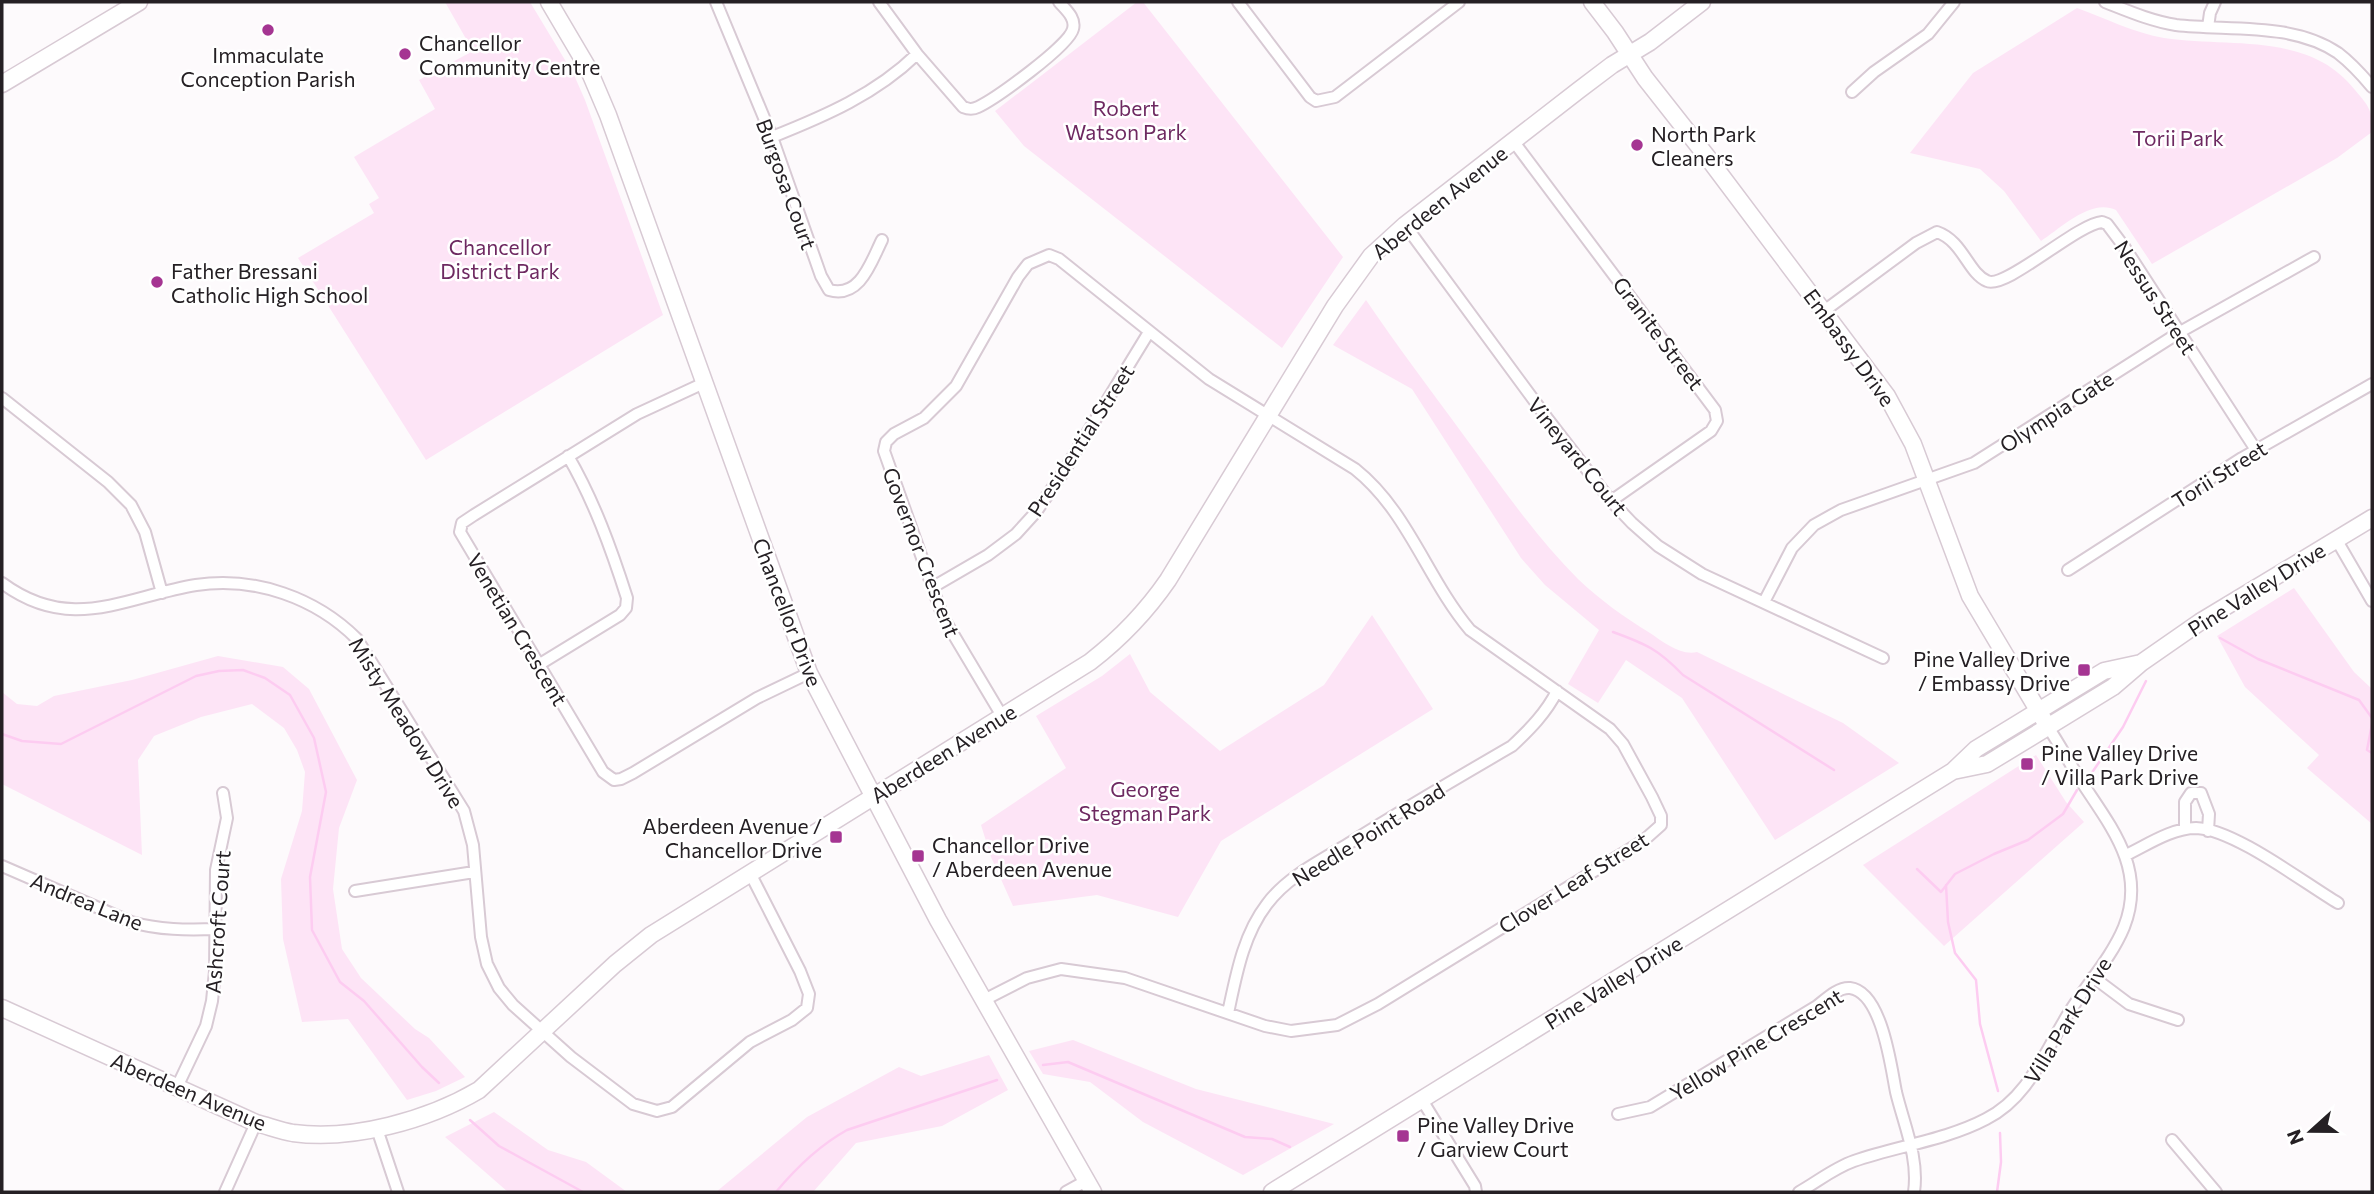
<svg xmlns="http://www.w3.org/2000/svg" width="2374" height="1194" viewBox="0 0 2374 1194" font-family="Commissioner,sans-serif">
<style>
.green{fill:#fde4f6}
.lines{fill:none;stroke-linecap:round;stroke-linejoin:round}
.stream{stroke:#fdccf1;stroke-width:2.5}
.street-casing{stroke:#d8cad4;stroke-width:14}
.secondary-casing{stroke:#d8cad4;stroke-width:19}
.street{stroke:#fff;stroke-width:10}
.secondary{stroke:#fff;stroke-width:16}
.poi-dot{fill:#a53592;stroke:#fff;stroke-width:2.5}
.labels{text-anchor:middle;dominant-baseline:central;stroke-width:5;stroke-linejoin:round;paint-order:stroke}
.poi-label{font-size:21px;fill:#252024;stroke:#fff;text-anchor:start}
.park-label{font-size:21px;fill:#6e2961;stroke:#fff}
.street-label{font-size:21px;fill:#252024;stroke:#fff}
</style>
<rect width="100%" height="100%" fill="#fdfafc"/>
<path class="green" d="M445,2h85l44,73 11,25 78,215 -237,145 -128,-202 76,-45 -5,-9 10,-6 -25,-41 81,-48 -16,-29 54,-29z
M1137,2h6l200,255 -61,91 -258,-202 -29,-35z
M2077,8c28,10 57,25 87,30 65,10 145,-7 191,52 15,18 17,19 17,42l-35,26 -185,106 -36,-54c-25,-12 -55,18 -75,31l-37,-50 -24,-22 -70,-16 63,-80z
M1366,300c31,46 64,89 96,133 37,50 72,102 116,146 22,21 46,38 72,54 13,9 31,23 47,19l146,71 56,40 -124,77 -93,-142 -56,-38 -28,43 -30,-19 31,-54 -54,-45 -24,-27 -109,-169 -79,-44z
M2294,588l60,84 18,17v135l-65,-56 12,-13 -74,-68 -28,-51z
M1372,615l61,94 -212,132 -43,76 -81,-22 -84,11 -22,-49 -10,-32 85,-57 -30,-52 66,-40 28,-22 20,38 70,59 104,-66z
M218,656l65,11 26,22 48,91 -18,48 -6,61 9,60 19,29 54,51 14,9 36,39 -29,14 -29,9 -59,-81 -46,3 -19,-83 -2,-60 21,-68 3,-39 -8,-22 -13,-22 -32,-24 -51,13 -47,19 -16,24 4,95 -140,-71v-92l15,12 20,2 17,-10 78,-16z
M2036,755l30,47 18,20 -140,124 -81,-81z
M1073,1040l123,49 138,35 -91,51 -100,-53 -53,-40 -47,-8 -14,-23z
M989,1055l19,35 -66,36 -86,17 -43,49h-97l91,-75 92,-50 22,9z
M494,1112l54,38 38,12 41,30h-119l-63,-55z"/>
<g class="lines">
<path class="stream" d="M1613,632c33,12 45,17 70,43l151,95
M2220,638l38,21 101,41 13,18
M2372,724l-5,26 5,3
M2,734l20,7 39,3 135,-68 23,-5 24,-1 22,8 25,17 24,43 12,54 -16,85 2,53 28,52 24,19 58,66 17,16
M2089,777l34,-50 23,-46
M1917,869l24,23 14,-18 39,-20 34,-14 35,-26 14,-24
M1946,885l2,37 7,31 21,27 4,44 18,67
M1043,1065l25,-3 177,75 27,2 18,8
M470,1120l29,26 84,46
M776,1192c20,-24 44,-47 71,-62l150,-50
M1997,1192l4,-30 -1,-29"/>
<g class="street-casing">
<path id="street" d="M716,2l56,135 49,139 8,14c31,9 42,-28 53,-50
M879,2l38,52 46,53c5,2 9,3 15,0 17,-8 91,-61 95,-78 3,-11 -7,-19 -14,-27
M1238,2l72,95 6,4 19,-4 124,-95
M2105,2c23,9 46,19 71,23 52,6 117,-3 162,28 13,10 24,22 34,34
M2208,27l2,-14 5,-11
M1852,92l22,-20 54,-38 26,-32
M772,137c53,-21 104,-43 145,-83
M1514,142l201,268 2,11 -6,10 -100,70
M1405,225l142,193 64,83 21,22 26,23 44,28 181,84
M1824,311l92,-68 21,-11c26,9 31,41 50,49 18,9 90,-57 115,-59l5,2 18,24 131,202
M704,383l-67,31 -163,101 -12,8 -2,9 143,240 11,8 7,-1 12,-6 124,-75 52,-25
M2,398l106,84 23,23 14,27 17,61
M2336,539l36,62
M2068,570l174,-112 130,-74
M2,583c69,51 122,14 194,2 59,-9 120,13 161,54l107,172 9,34 8,92 6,27 12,24 14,17 58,52 62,47 24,7 15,-4 78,-65 42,-22 15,-12 2,-14 -9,-23 -50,-98
M933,587l55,-32 28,-21 20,-22 28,-41 85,-139
M1764,602l28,-54 22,-23 27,-15 133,-47 206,-131 134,-75
M540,664l80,-49 6,-7 1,-10c-16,-50 -33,-97 -59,-142
M2185,829v-27l6,-9h10l8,21 -1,17
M2126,855c21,-10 46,-27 70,-27 38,1 108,55 142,75
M2,866l129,56c28,8 56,8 85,7
M355,891l119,-19
M2093,977l36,27 49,16
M984,1000l43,-22 34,-9 64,9 140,48 26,5 46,-6 41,-21 265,-163 18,-16v-9l-9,-19 -29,-53 -13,-15 -140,-99c-43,-51 -62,-119 -115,-161l-146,-90 -150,-120 -10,-4 -21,9 -10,13 -62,109 -32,32 -30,16 -8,8 -2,9 59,166 59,99
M1228,1013c8,-37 15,-78 39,-109 20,-27 53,-43 81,-60 54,-34 109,-66 164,-98 18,-17 34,-33 45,-55
M177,1087l29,-61 6,-25 3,-30 1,-101 11,-52 -4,-25
M1422,1100l53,86 1,6
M1618,1114l32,-7 167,-101c9,-7 21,-19 33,-18 32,4 41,79 46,104 8,33 23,66 18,100
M377,1129l21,63
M2172,1140l44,52
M225,1192l31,-69
M1066,1192l20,-11
M1799,1192c18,-10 35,-24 55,-31 43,-15 92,-21 132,-42 40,-20 56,-61 78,-98 18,-32 46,-60 60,-94 23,-58 -13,-100 -43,-146 -11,-17 -21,-36 -33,-54"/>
</g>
<g class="secondary-casing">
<path id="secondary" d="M549,2l39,66 20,47 201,558 129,247 155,272
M1592,2l23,30 30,46 63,80 179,238 26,48 57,152 78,131
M2,84l137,-82
M1953,771l34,-7 126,-77 28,-24 59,-41 172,-104
M2,1008l254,115c12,3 25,8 37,10 60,8 135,-13 186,-43l136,-126 36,-29 439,-273c31,-24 56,-50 78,-82l167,-274 36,-50 34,-31 174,-135 33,-25 38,-23 52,-40
M1272,1192l681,-421 23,-22 128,-78 37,-8"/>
</g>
<use href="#street" class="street"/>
<use href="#secondary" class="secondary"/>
</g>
<g class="poi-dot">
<circle cx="268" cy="30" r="7"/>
<circle cx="405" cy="54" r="7"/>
<circle cx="1637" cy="145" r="7"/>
<circle cx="157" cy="282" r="7"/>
<rect x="2077" y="663" width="14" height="14" rx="3.5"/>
<rect x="2020" y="757" width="14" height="14" rx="3.5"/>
<rect x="829" y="830" width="14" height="14" rx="3.5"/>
<rect x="911" y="849" width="14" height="14" rx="3.5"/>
<rect x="1396" y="1129" width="14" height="14" rx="3.5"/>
</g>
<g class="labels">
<g class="poi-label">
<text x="419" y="42">Chancellor<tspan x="419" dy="24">Community Centre</tspan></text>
<text x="268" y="54" text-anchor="middle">Immaculate<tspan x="268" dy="24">Conception Parish</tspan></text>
<text x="1651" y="133">North Park<tspan x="1651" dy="24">Cleaners</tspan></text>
<text x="171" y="270">Father Bressani<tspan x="171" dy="24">Catholic High School</tspan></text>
<text x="2070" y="658" text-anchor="end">Pine Valley Drive<tspan x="2070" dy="24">/ Embassy Drive</tspan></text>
<text x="2041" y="752">Pine Valley Drive<tspan x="2041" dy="24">/ Villa Park Drive</tspan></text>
<text x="822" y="825" text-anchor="end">Aberdeen Avenue /<tspan x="822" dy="24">Chancellor Drive</tspan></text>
<text x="932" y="844">Chancellor Drive<tspan x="932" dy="24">/ Aberdeen Avenue</tspan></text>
<text x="1417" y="1124">Pine Valley Drive<tspan x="1417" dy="24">/ Garview Court</tspan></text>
</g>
<g class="park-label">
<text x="1126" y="107">Robert<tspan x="1126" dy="24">Watson Park</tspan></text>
<text x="2178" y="137">Torii Park</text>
<text x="500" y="246">Chancellor<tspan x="500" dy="24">District Park</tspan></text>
<text x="1145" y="788">George<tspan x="1145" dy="24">Stegman Park</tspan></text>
</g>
<g class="street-label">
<text transform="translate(787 184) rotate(70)">Burgosa Court</text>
<text transform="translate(1439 202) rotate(-39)">Aberdeen Avenue</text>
<text transform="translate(2156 297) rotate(57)">Nessus Street</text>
<text transform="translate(1659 333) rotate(53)">Granite Street</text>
<text transform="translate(1850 347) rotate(54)">Embassy Drive</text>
<text transform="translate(2056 411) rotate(-33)">Olympia Gate</text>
<text transform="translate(1080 440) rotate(-57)">Presidential Street</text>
<text transform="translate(1578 456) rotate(51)">Vineyard Court</text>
<text transform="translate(2219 474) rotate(-32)">Torii Street</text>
<text transform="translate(922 552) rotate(69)">Governor Crescent</text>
<text transform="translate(2256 589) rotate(-32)">Pine Valley Drive</text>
<text transform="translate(788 612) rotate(69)">Chancellor Drive</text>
<text transform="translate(518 629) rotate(59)">Venetian Crescent</text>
<text transform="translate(407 722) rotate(58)">Misty Meadow Drive</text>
<text transform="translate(943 753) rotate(-32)">Aberdeen Avenue</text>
<text transform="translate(1368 834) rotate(-32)">Needle Point Road</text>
<text transform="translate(1573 882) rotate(-32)">Clover Leaf Street</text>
<text transform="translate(87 901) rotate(22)">Andrea Lane</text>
<text transform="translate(217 922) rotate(-86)">Ashcroft Court</text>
<text transform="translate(1613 982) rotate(-32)">Pine Valley Drive</text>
<text transform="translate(2067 1020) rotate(-58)">Villa Park Drive</text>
<text transform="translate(1756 1044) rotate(-31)">Yellow Pine Crescent</text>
<text transform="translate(189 1091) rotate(23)">Aberdeen Avenue</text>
</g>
</g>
<rect width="2374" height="1194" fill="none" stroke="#252024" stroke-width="7"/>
<g transform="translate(2311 1131) rotate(249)" stroke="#ffffff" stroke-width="5" paint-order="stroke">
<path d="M0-5L12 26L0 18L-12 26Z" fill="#252024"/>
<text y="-10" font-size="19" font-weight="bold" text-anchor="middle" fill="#252024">N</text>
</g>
</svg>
